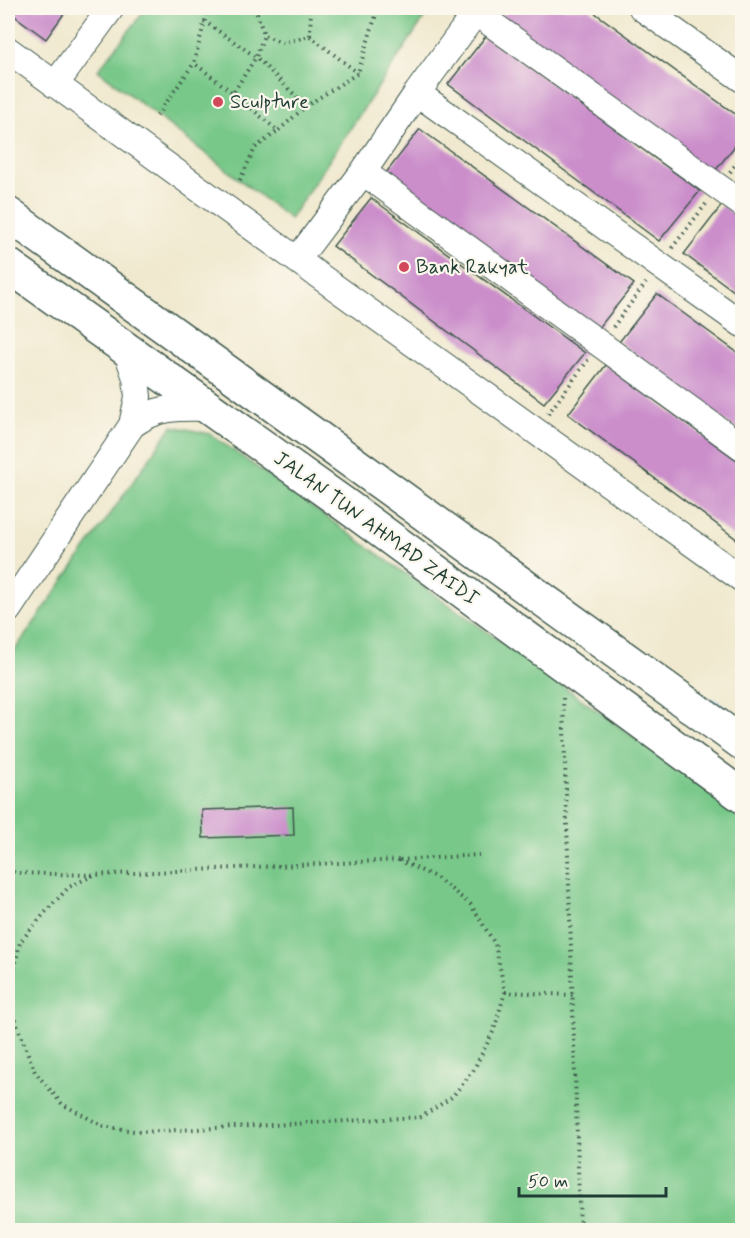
<svg xmlns="http://www.w3.org/2000/svg" width="750" height="1238" viewBox="0 0 750 1238" font-family="Mynerve,sans-serif">
<style>
.green{fill:#78c889;stroke:#4c825e;stroke-width:1.5}
.lines{fill:none;stroke-linecap:round;stroke-linejoin:round}
.stream{stroke:#68aede;stroke-width:6}
.building{fill:#cb8ecb}
.minor-casing{stroke:#3e574b;stroke-width:28}
.major-casing{stroke:#3e574b;stroke-width:36}
.path{stroke:#3e574b;stroke-width:4;stroke-dasharray:1.5 4.5;stroke-linecap:butt}
.minor{stroke:#fff;stroke-width:26}
.major{stroke:#fff;stroke-width:33}
.poi-dot{fill:#d1495b;stroke:#fbf7ec;stroke-width:2}
.labels{text-anchor:middle;dominant-baseline:central;stroke-width:4.5;stroke-linejoin:round;paint-order:stroke}
.poi-label{font-size:20px;fill:#1f3d34;stroke:#fbf7ec;text-anchor:start}
.street-label{font-size:20px;fill:#1f3d34;stroke:#fbf7ec}
</style>
<rect width="100%" height="100%" fill="#fbf7ec"/>
<filter id="ink" filterUnits="userSpaceOnUse"><feTurbulence type="fractalNoise" baseFrequency=".0167" numOctaves="2"/><feDisplacementMap in="SourceGraphic" scale="12" xChannelSelector="R" yChannelSelector="G"/><feConvolveMatrix kernelMatrix="1 2 1 2 8 2 1 2 1" color-interpolation-filters="sRGB"/></filter>
<filter id="wash" filterUnits="userSpaceOnUse"><feTurbulence type="fractalNoise" baseFrequency=".008" numOctaves="4" result="noise"/><feDisplacementMap in="SourceGraphic" scale="24" xChannelSelector="R" yChannelSelector="G"/><feGaussianBlur stdDeviation="1.35" result="paint"/><feColorMatrix in="noise" values="0 0 0 0 0 0 0 0 0 0 0 0 0 0 0 0 0 1.4 0 .05"/><feComposite in="paint" operator="in"/></filter>
<g filter="url(#wash)">
<rect width="100%" height="100%" fill="#f0e9cf"/>
<path class="green" d="M147,8h284l-141,211 -192,-149z
M172,426l38,8 532,380v416h-734v-570z"/>
<g class="lines">
<path class="stream" d="M713,702l12,8"/>
</g>
<g id="blocks">
<path class="building" d="M8,8h60l-22,31 -38,-28z
M509,8h79l154,111v18l-31,39 -212,-157z
M486,36l214,155 -41,50 -211,-157z
M420,129l214,155 -40,50 -212,-156z
M371,198l214,155 -41,50 -211,-157z
M722,205l20,15v77l-58,-43z
M657,294l85,62v78l-123,-92z
M606,365l136,99v79l-174,-129z
M293,807l1,28 -91,3 -1,-28z"/>
</g>
</g>
<g filter="url(#ink)">
<use href="#blocks" fill-opacity="0" stroke="#3e574b" stroke-width="1.5"/>
<g class="lines">
<g class="minor-casing">
<path id="minor" d="M642,8l100,71
M475,12l267,192
M8,50l289,210 445,319
M55,85l56,-77
M417,93l325,231
M363,172l379,275
M297,260l66,-88 54,-79 62,-85
M126,349l10,29 2,19 -6,28
M8,610l124,-185c25,-19 47,-18 77,-17"/>
</g>
<g class="major-casing">
<path id="major" d="M8,214l734,529
M8,265l336,239 398,292"/>
</g>
<path class="path" d="M208,8l-14,55 39,30 23,-36 8,-22
M258,8l-2,3 8,24 19,8 27,-7 1,-28
M204,21l52,36 50,49 52,-33 20,-65
M310,36l48,37
M233,93l45,38 28,-25
M157,116l37,-53
M730,172l12,-16
M240,180l15,-32 23,-17
M672,248l34,-44
M613,327l33,-44
M548,414l40,-54
M563,698l17,532
M399,860l38,18 34,27 24,39 10,48 -11,38 -21,41 -21,26 -31,20 -281,15 -37,-6 -41,-22 -27,-32 -25,-65 2,-27 8,-38 29,-34 20,-21 25,-12z
M400,860l79,-5
M8,869l7,4 78,2
M505,992l68,3"/>
<use href="#minor" class="minor"/>
<use href="#major" class="major"/>
</g>
</g>
<g class="poi-dot">
<circle cx="218" cy="102" r="6"/>
<circle cx="404" cy="267" r="6"/>
</g>
<g class="labels">
<g class="poi-label">
<text x="230" y="102">Sculpture</text>
<text x="416" y="267">Bank Rakyat</text>
</g>
<g class="street-label">
<text transform="translate(376 529) rotate(36)">JALAN TUN AHMAD ZAIDI</text>
</g>
</g>
<rect width="750" height="1238" fill="none" stroke="#fbf7ec" stroke-width="30"/>
<path d="M519 1187v9h147v-9" fill="none" stroke="#1f3d34" stroke-width="3"/>
<text x="528" y="1187" font-size="18" fill="#1f3d34" stroke="#fbf7ec" stroke-width="4.5" paint-order="stroke">50 m</text>
</svg>
